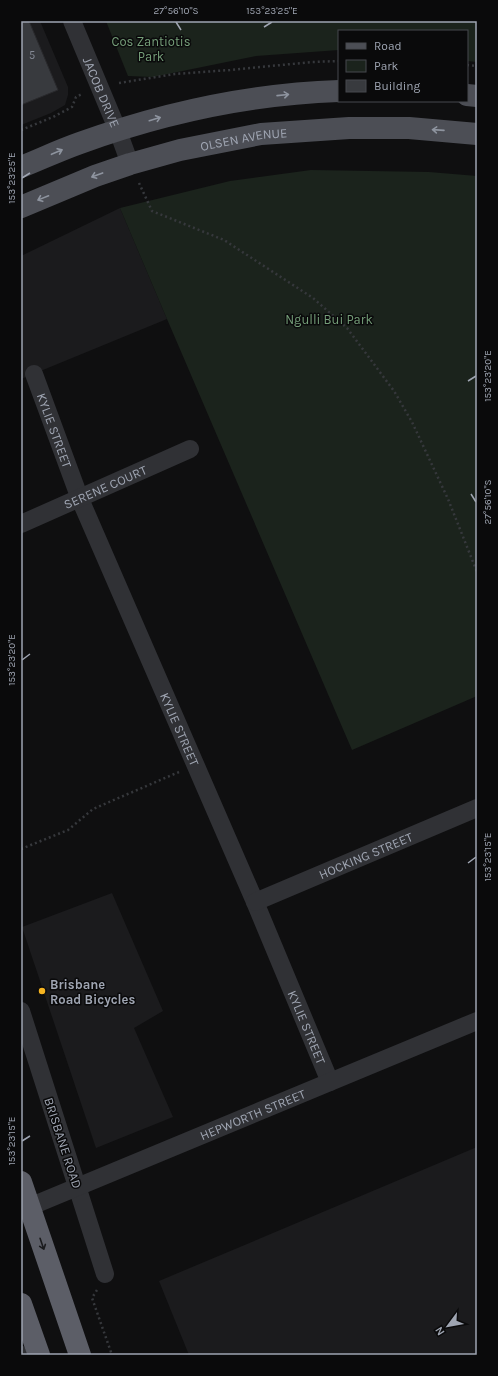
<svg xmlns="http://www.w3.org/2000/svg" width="498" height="1376" viewBox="0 0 498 1376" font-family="Karla,sans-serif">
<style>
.built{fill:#1b1b1d}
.green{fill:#1b231c}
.building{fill:#383a3e;stroke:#29292c}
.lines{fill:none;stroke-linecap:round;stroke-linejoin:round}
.path{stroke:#36383c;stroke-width:2.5;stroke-dasharray:2 3;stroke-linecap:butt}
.lane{stroke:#303135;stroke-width:9}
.street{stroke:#303135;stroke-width:18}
.primary{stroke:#4c4e55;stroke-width:22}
.highway{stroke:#5c5e67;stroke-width:22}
.oneway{stroke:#8e949f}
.oneway2{stroke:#1a1b1d}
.ticks{fill:none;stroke:#9fa5b2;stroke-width:1.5}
.poi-dot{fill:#f6b421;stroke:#0a0a0b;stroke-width:1.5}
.labels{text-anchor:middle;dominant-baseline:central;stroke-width:3;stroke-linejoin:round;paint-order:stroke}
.number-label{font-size:11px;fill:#858a95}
.park-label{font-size:13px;fill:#759e79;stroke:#0a0a0b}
.street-label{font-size:13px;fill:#9fa5b2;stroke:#0a0a0b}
.poi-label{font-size:13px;font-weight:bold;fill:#9fa5b2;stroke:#0a0a0b;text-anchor:start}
.neatline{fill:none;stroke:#9fa5b2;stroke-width:1.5}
.ticks-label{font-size:10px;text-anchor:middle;fill:#9fa5b2}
</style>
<rect width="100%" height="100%" fill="#0f0f10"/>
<path class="built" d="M21,21h19l28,66v8l-3,10 -14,8 -30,12z
M120,208l47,111 -146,60v-123z
M112,893l51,118 -29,17 39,89 -77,31 -74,-221z
M477,1147v208h-288l-30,-74z"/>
<path class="green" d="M106,21h371v41l-10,-1v-30h-128v19l-83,6 -103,21 -25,-1z
M311,170l118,2 48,4v520l-125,54 -185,-431 -47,-111 110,-27z"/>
<path class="building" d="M21,21h8l29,69 -37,15z"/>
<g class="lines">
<path class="path" d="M467,65l10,1
M119,83l56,-9 55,-4 82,-8 27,-1
M21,130l32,-13 19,-10 4,-10 6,-3
M139,183l13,28 72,29 89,58 34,30 47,63 18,31 36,77 29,73
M21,849l47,-19 25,-21 86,-37
M97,1290l-5,8 20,57"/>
<path class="lane" d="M21,1350l2,5"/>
<g class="street">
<path id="s1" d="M72,21l46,110 12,33"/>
<path id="s2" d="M34,374l46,125 175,403 75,180"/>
<path id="s3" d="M21,524l169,-75"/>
<path id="s4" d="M255,902l222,-94"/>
<path d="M21,1011l84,263"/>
<path id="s5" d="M29,1207l448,-186"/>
</g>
<g class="primary">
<path d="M467,95l10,1"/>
<path d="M21,167c20,-8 39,-17 59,-24 83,-30 171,-49 259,-52"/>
<path id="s6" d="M21,207l74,-31 35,-12 50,-14 81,-16 88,-6h60l68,6"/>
</g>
<path class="highway" d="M21,1182l59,173
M21,1304l18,51"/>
</g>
<defs><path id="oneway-shaft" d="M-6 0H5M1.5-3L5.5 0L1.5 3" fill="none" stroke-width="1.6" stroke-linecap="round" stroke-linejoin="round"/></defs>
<g class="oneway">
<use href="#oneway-shaft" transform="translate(283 95) rotate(-6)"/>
<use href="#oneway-shaft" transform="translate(155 119) rotate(-17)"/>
<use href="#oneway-shaft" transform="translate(438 130) rotate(-176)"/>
<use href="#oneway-shaft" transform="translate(57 152) rotate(-23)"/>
<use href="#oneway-shaft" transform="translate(97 175) rotate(160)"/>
<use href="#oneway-shaft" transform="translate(43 198) rotate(158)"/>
</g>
<use class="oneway2" href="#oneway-shaft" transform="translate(42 1244) rotate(71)"/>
<path class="ticks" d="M176,22l5,8M264,27l8,-5M22,178l8,-5M468,381l8,-5M471,494l5,8M22,660l8,-6M468,863l8,-6M22,1141l8,-5"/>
<circle class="poi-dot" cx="42" cy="991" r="4"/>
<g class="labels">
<g class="number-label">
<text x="32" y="55">5</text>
</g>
<g class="park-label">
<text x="151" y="41">Cos Zantiotis<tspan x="151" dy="15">Park</tspan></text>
<text x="329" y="319">Ngulli Bui Park</text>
</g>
<g class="street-label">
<text stroke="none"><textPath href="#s1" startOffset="77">JACOB DRIVE</textPath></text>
<text stroke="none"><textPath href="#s6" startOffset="234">OLSEN AVENUE</textPath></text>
<text stroke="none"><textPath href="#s2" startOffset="60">KYLIE STREET</textPath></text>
<text stroke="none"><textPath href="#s3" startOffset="92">SERENE COURT</textPath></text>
<text stroke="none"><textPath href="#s2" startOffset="384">KYLIE STREET</textPath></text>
<text stroke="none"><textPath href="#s4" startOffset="120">HOCKING STREET</textPath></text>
<text stroke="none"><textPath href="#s2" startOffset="708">KYLIE STREET</textPath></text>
<text stroke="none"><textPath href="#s5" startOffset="242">HEPWORTH STREET</textPath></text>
<text transform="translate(63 1143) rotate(72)">BRISBANE ROAD</text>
</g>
<g class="poi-label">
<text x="50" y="984">Brisbane<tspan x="50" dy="15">Road Bicycles</tspan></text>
</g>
</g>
<rect width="498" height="1376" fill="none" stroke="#0a0a0b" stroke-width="44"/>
<rect x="338" y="30" width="130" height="72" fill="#0a0a0b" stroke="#46484e"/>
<rect x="346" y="43" width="20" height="6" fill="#4c4e55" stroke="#46484e"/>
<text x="374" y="50" font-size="12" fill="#9fa5b2">Road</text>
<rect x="346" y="60" width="20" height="12" fill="#1b231c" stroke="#46484e"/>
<text x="374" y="70" font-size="12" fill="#9fa5b2">Park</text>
<rect x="346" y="80" width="20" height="12" fill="#383a3e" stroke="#46484e"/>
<text x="374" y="90" font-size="12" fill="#9fa5b2">Building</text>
<g transform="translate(448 1326) rotate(238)" stroke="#0a0a0b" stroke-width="3" paint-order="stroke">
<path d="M0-3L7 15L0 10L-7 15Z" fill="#9fa5b2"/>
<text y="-6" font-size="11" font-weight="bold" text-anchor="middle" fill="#9fa5b2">N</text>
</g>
<rect x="22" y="22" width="454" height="1332" class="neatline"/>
<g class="ticks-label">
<text x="176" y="14">27°56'10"S</text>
<text x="272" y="14">153°23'25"E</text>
<text transform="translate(11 178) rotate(-90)" y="4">153°23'25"E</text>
<text transform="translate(487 376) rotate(-90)" y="4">153°23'20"E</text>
<text transform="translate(487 502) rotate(-90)" y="4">27°56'10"S</text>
<text transform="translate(11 660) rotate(-90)" y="4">153°23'20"E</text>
<text transform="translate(487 857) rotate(-90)" y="4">153°23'15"E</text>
<text transform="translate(11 1141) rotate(-90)" y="4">153°23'15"E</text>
</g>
</svg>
